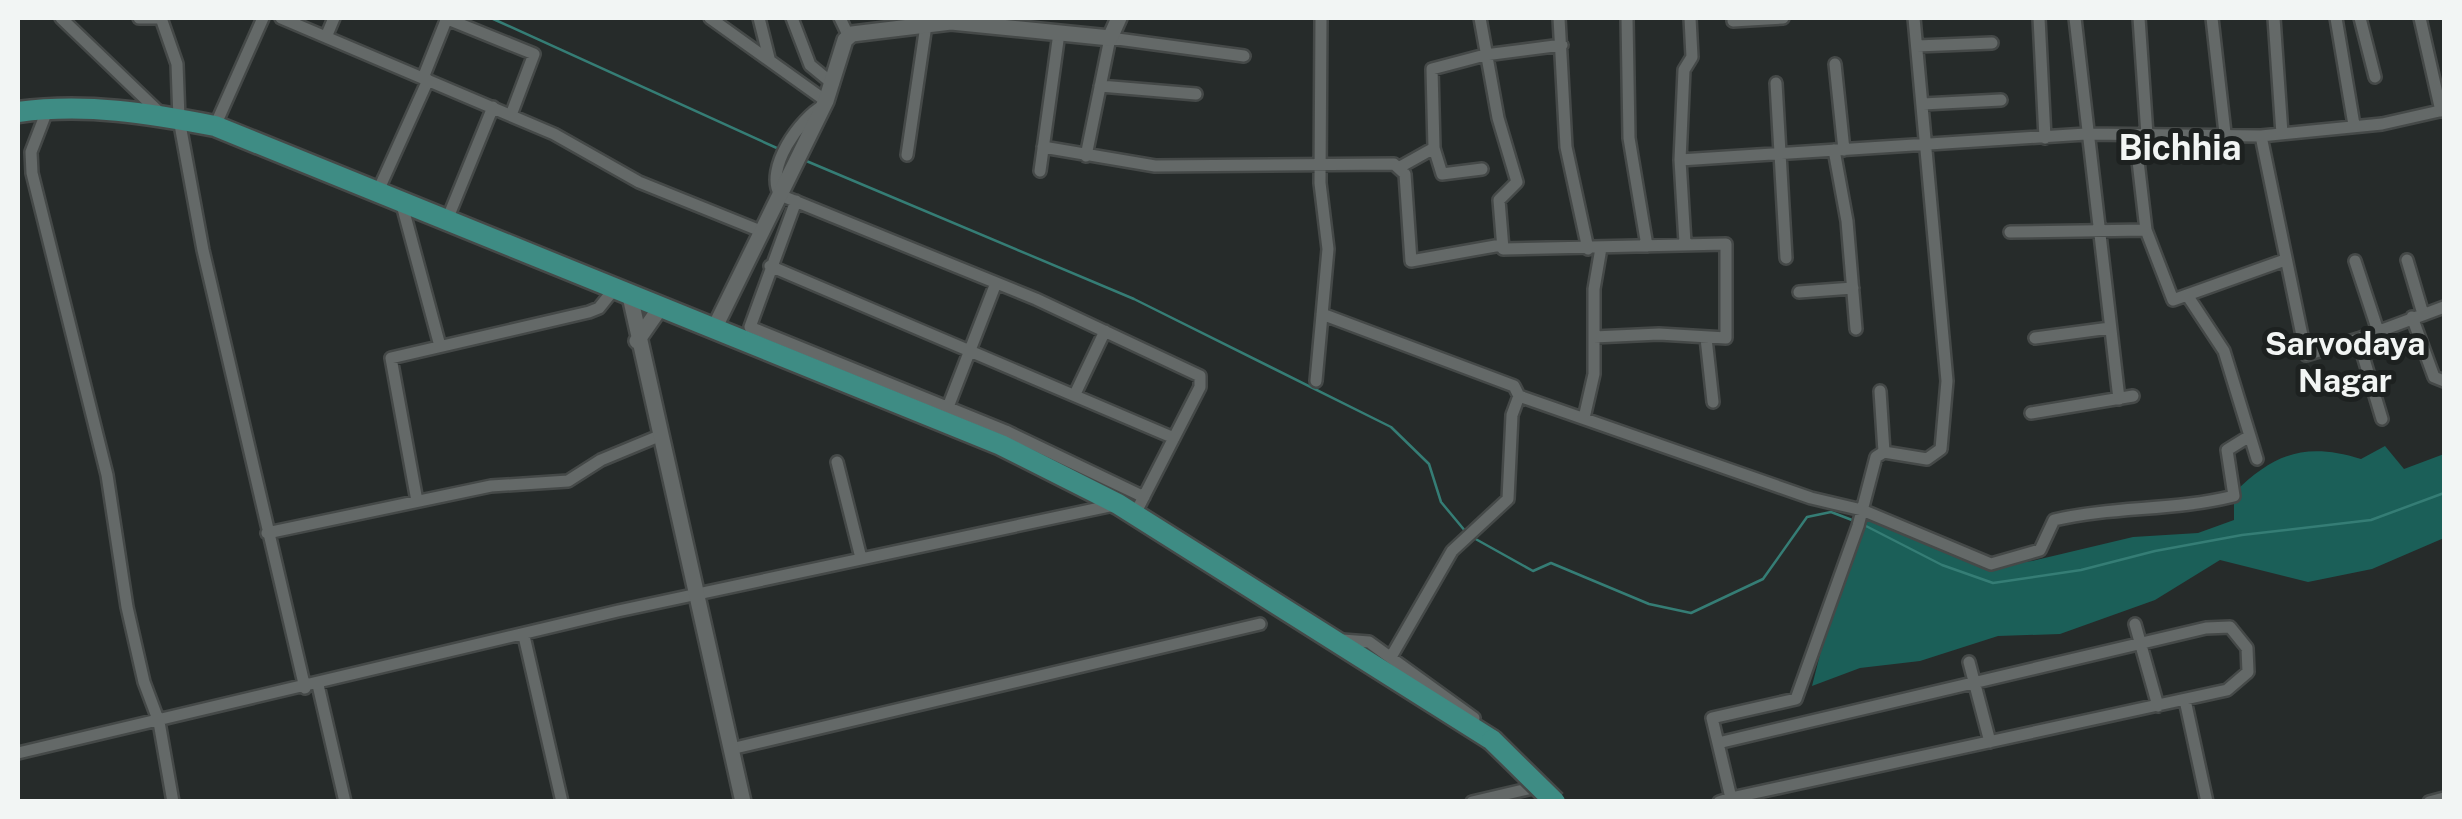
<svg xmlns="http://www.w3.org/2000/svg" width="2462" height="819" viewBox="0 0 2462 819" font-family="'Public Sans',sans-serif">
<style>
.green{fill:#1b5f58}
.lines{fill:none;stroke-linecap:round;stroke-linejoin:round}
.stream{stroke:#357d75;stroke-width:2.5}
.minor-casing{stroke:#454948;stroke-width:16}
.tertiary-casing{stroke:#454948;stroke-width:20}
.trunk-casing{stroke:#454948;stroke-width:25}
.minor{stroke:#646968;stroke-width:11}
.tertiary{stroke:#646968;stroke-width:15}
.trunk{stroke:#3e8c84;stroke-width:20}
.trunk-bridge-casing{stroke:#454948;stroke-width:25;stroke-linecap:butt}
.trunk-bridge{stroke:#3e8c84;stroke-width:20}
.labels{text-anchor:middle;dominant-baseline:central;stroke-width:10;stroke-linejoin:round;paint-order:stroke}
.neighbourhood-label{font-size:32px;font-weight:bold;fill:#f2f5f4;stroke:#1d2120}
.quarter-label{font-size:35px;font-weight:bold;fill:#f2f5f4;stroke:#1d2120}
</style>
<rect width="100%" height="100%" fill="#262b2a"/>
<path class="green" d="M2385,446l19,23 40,-15v84l-72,31 -64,13 -88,-22 -65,40 -95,34 -62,2 -78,25 -60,7 -48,18 21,-83 32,-85 116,49 51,-6 101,-24 65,-4 36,-13v-27c40,-40 72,-51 127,-34z"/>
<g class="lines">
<path class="stream" d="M491,18l288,131
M804,160l330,139 257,128 38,37 12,38 25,30
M1864,525l78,40 51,18 88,-13 74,-19 87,-16 129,-15 73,-27
M1472,537l61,34 18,-8 98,41 42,9 72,-34 44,-62 24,-5 21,8"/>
<g class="minor-casing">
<path id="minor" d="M61,18l99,95
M139,18h16
M161,18l16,46 2,55 24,131 102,438
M281,18l273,116 85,48 124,50
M445,18l89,36 -23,61
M710,18l116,83
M759,18l10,40
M792,18l18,47 23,19
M840,18l9,19
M1480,18l18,100 19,64 -18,18 4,49 223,-5v94l-67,-4 -65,3
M1559,18l7,129 22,102
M1627,18l2,120 18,108
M2039,18l6,120
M2075,18l44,381
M2139,18l8,117
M2212,18l13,115
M2274,18l8,116
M2336,18l18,107
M2360,18l15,59
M2420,18l21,93
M1733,21l50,-3
M326,37l8,-19
M1917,46l75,-3
M1835,64l9,86
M423,78l24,-60
M1776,83l10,175
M1100,86l96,8
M1923,104l78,-4
M823,106c-23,12 -59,63 -43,89l256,104 164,77v11l-65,127
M48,108l-17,44 1,21 75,302 20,132 17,75 15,40 14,80
M215,126l48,-108
M2135,135l11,95
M2261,136l45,219 52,-16 24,80
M1043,147l112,19 239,-2 11,10 6,87 90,-16
M1434,148l8,26 40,-5
M1834,150l13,71 9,108
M907,155l19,-130
M1086,156l24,-118 134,18
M1680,160l406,-26 175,2 121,-12 62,-14
M1400,167l34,-19 -2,-79 53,-14 77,-10
M1040,171l19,-138
M378,191l50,-111
M401,201l39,145
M796,201l-46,126 256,104 138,66
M447,220l46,-113
M2010,232l136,-2 27,70 112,-40
M1685,243l-5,-83 4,-90 8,-13 -2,-39
M2407,260l16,54
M2355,261l23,70
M770,266l404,172
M1799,292l54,-4
M2187,295l37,56 33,108
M1322,314l192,72 5,10
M2412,317l22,60 10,4
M1706,338l7,64
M2035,338l75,-10
M2358,339l86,-32
M1316,381l12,-132 -8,-66 1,-165
M1880,391l4,61
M1075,394l30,-63
M948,407l48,-124
M2031,413l102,-17
M1584,418l10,-44v-85l7,-41
M837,462l24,96
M417,501l-26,-143 198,-46 10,-4 16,-20
M267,533l224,-47 77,-5 33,-21 58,-24
M2135,624l23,82
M524,636l38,166
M1342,640l27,2 105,76
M1391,657l61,-106 56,-52 4,-84 7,-19 292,102 51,12 129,54 49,-14 14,-30c60,-14 120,-9 180,-24l-7,-46 21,-13
M1969,662l21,80
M318,685l27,117
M2185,700l22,102
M1718,743l488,-115 24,-1 17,21 1,24 -21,18 -496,108
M731,749l529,-125
M18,753l600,-142 496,-106
M1472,802l69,-16
M1719,802l12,-4 -19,-80 84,-19 62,-173 18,-69 8,-5 43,7 14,-10 6,-68 -33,-363
M2429,802l15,-4"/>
</g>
<g class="tertiary-casing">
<path id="tertiary" d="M630,296l113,506
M714,329l112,-228 19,-61 7,-6 99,-12 159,16 9,-20
M637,341l23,-33"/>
</g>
<g class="trunk-casing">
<path id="trunk" d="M18,112c68,-9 130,1 197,14l786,319 117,59 374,236"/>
</g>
<use href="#minor" class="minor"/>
<use href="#tertiary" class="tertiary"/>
<use href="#trunk" class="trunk"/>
<g class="trunk-bridge-casing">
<path id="trunk-bridge" d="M1492,740l63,62"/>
</g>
<use href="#trunk-bridge" class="trunk-bridge"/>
</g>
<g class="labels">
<g class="neighbourhood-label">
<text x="2345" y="343">Sarvodaya<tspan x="2345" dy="37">Nagar</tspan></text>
</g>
<g class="quarter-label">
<text x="2180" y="147">Bichhia</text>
</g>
</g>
<rect width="2462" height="819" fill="none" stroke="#f2f5f4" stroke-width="40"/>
</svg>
